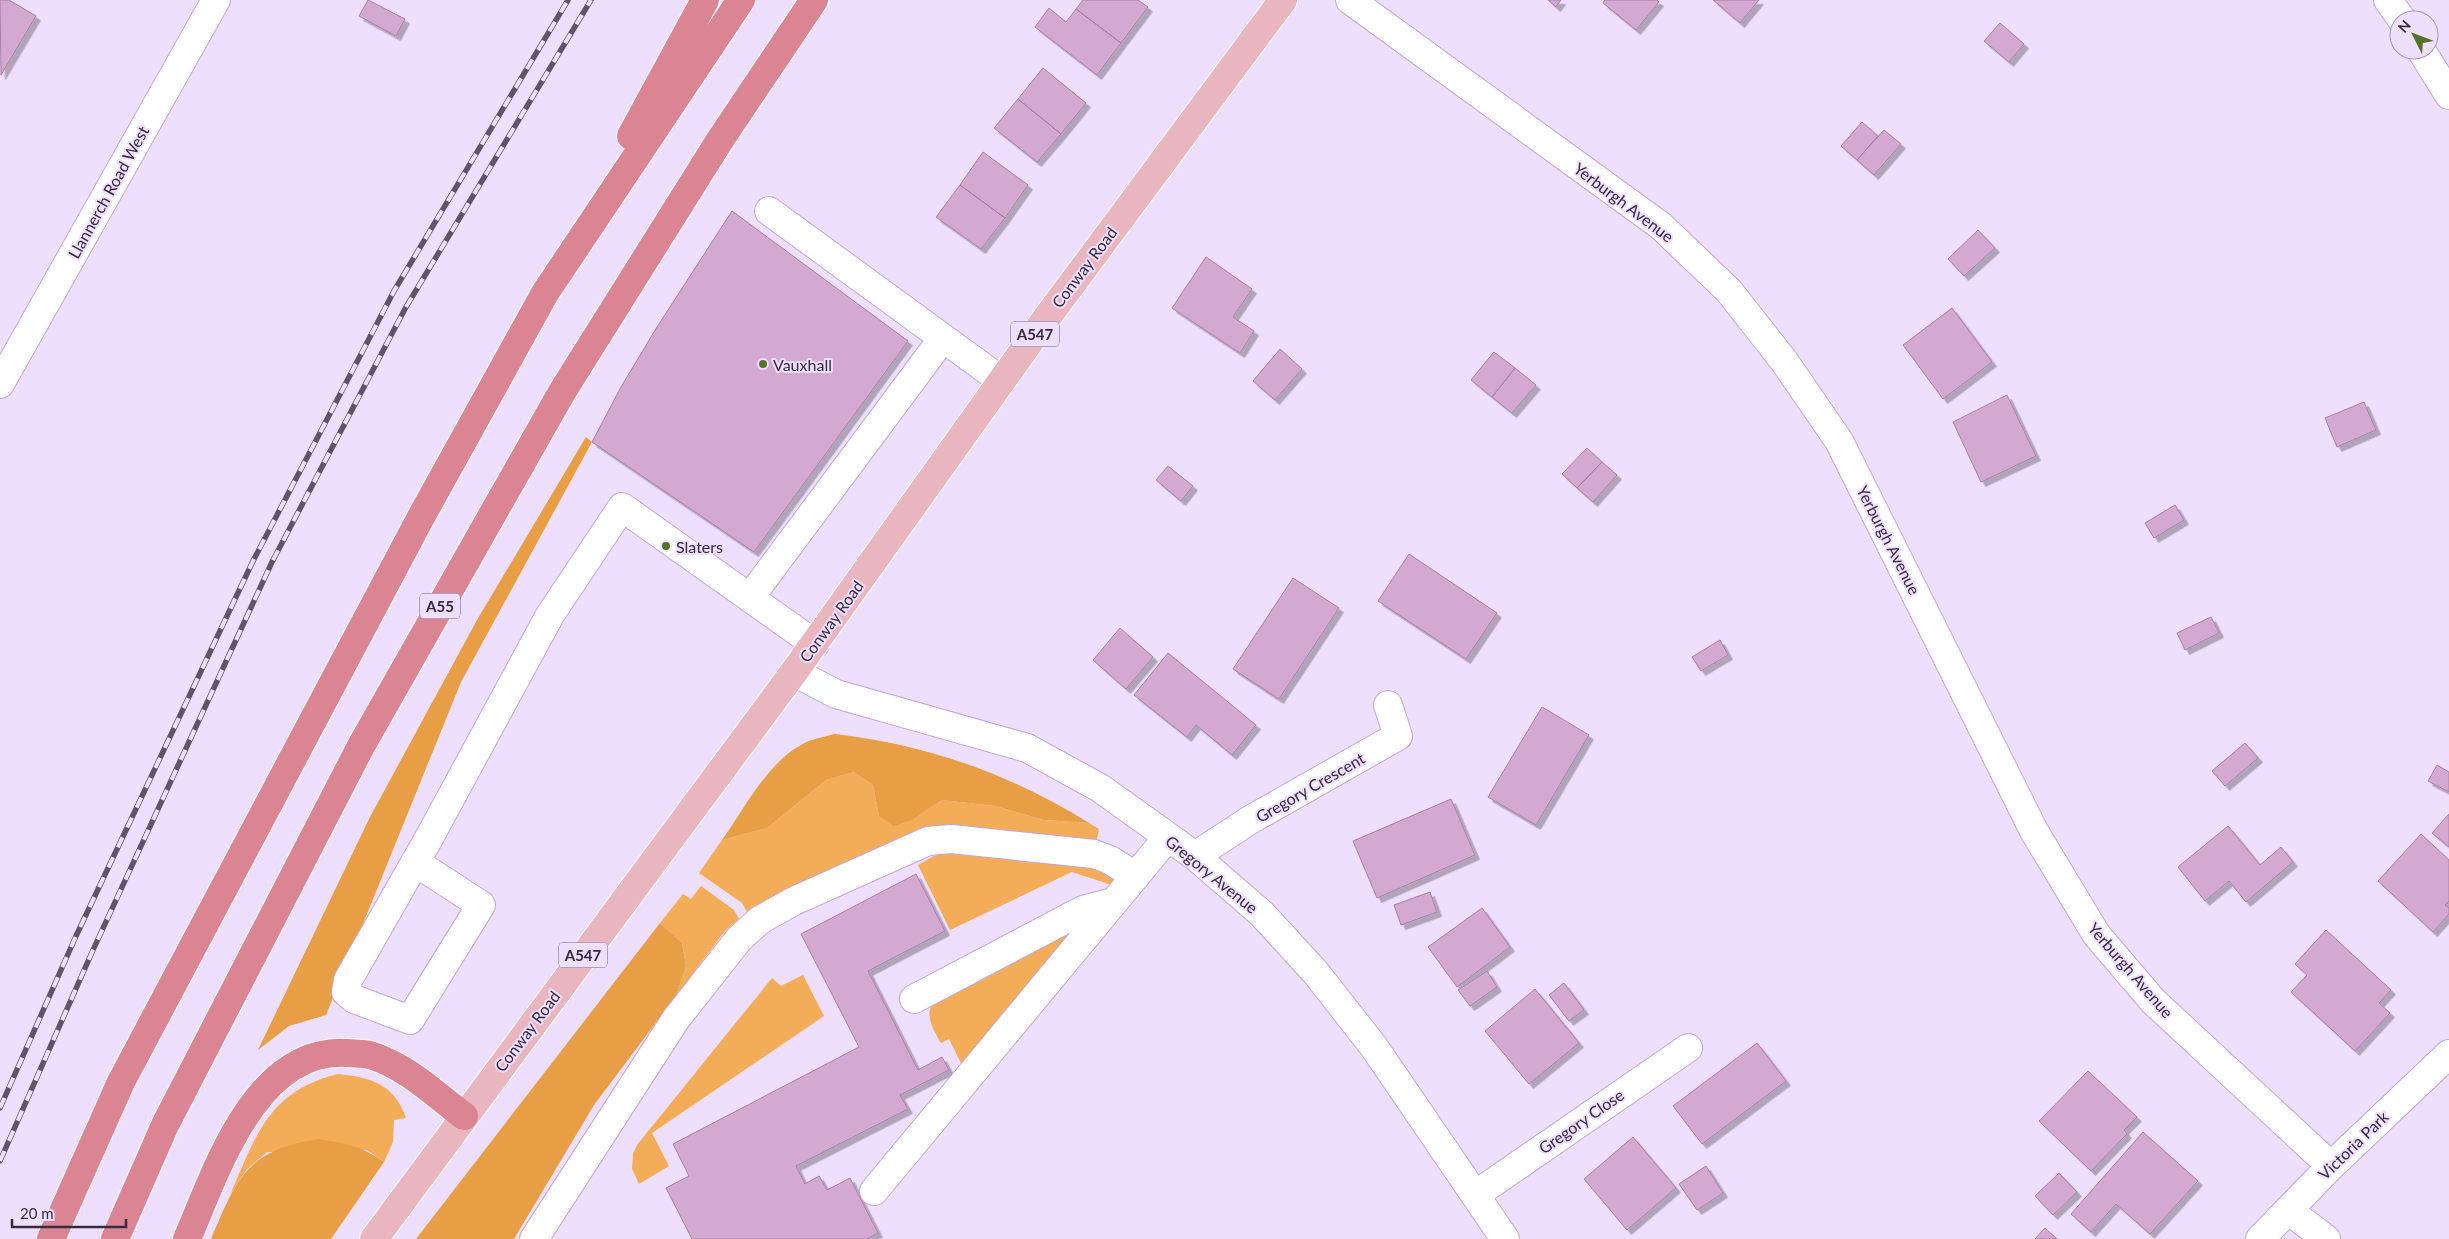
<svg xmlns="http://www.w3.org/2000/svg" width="2449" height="1239" viewBox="0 0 2449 1239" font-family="Lato,sans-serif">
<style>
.green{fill:#f3ac58}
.forest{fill:#e79e45}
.building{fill:#d3a9d1;stroke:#a77ea5;filter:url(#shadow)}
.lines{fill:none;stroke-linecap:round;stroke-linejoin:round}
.minor-casing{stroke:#c0a7d7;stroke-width:30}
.major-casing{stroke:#fff;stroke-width:30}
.highway-casing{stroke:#fff;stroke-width:30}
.minor{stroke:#fff;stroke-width:28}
.major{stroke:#e9b5bf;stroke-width:28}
.highway{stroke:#db8494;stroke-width:28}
.rail-casing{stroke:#60546b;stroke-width:5.5}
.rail{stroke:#efdffe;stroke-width:4;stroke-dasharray:11;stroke-linecap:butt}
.poi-dot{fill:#567429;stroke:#efdffe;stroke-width:2}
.labels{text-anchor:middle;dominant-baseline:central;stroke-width:4;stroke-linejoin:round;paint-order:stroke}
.shield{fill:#efdffe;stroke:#6d6178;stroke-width:1}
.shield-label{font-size:15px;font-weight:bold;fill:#352b3f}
.street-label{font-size:16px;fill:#352b3f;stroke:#efdffe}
.poi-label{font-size:16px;fill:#352b3f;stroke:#efdffe;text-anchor:start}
</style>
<defs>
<filter id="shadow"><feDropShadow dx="4.5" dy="4.5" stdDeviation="0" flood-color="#0004"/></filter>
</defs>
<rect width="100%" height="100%" fill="#efdffe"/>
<path class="green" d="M854,772l19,13 6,31 35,3 28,-19 53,6 49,14 45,3 10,6 -3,15 -217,6 -132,62 -5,-9 -43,-30 23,-33 45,-12 59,-48z
M954,851l146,15 17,14 -5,5 -40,-13 -122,58 -32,-65 16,-9z
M701,886l33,24 5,9 -14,12 -49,65 10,-30 -4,-23 -22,-20 23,-29 8,5z
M1075,927l7,6 -117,138 -16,-32 -8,4c-7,-12 -17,-28 -8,-40z
M803,975l21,41 -172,117 17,33 -30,18 -7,-15 1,-15 4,-9 135,-167 9,8z
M338,1074c33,3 57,11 68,44l-12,2 -1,22 -9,20 -17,-12 -100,2 -21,18 -16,25c26,-59 38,-104 108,-121z"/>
<path class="forest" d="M586,437l6,5 -131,240 -135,333 -37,11 -31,24 112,-233 107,-197z
M835,734c93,11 175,40 254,89l-45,-3 -49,-14 -53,-6 -28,19 -20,7 -15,-10 -6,-31 -19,-13 -28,8 -59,48 -45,12c24,-33 47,-82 87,-99 8,-3 18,-5 26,-7z
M660,923l22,20 4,23 -10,30 -82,109 -80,134h-98z
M318,1139c26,4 44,7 66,23l-53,77h-120c26,-61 36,-89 107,-100z"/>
<path class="building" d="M0,0h9l27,16 -35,59z
M368,0l37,19 -9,17 -37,-20z
M1083,0h55l10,7 -27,36 -45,-34z
M1548,0h13l-5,7z
M1605,0h52l2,2 -23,28 -33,-27z
M1713,0h46l-19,23z
M1049,8l17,14 10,-13 45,34 -24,32 -62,-48z
M2000,23l24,21 -15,18 -25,-21z
M1043,68l43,35 -25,31 -43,-35z
M1018,99l43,35 -24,28 -43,-34z
M1862,122l16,14 -21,24 -16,-14z
M1884,130l17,14 -27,31 -17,-15z
M983,152l45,33 -23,33 -45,-33z
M960,185l45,33 -24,31 -45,-32z
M732,211l176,130 -154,211 -162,-110 29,-55 36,-60z
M1978,230l17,18 -31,28 -16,-17z
M1206,257l46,32 -19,28 21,14 -14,22 -68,-45z
M1952,308l40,54 -49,37 -40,-54z
M1280,349l22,20 -27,31 -22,-19z
M1494,352l21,16 -23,29 -21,-17z
M1515,368l21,17 -24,28 -20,-16z
M2007,395l29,61 -55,26 -28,-60z
M2364,402l12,28 -39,17 -12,-29z
M1587,448l15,14 -25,26 -15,-14z
M1602,462l15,13 -24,27 -16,-14z
M1168,466l25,20 -12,15 -25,-21z
M2175,505l9,15 -30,18 -9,-15z
M1409,554l88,59 -31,46 -88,-58z
M1293,578l46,30 -60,91 -46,-30z
M2211,617l8,16 -34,17 -8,-17z
M1120,628l33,29 -27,32 -33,-29z
M1720,640l8,15 -27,16 -9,-14z
M1168,653l88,72 -24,30 -36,-30 -9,12 -53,-42z
M1542,707l47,28 -53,90 -48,-28z
M2245,743l13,15 -33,28 -13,-15z
M2437,765l12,7v20l-21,-11z
M1451,799l24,56 -98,43 -24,-57z
M2449,814v33l-17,-14z
M2228,826l32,39 21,-18 12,15 -47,40 -17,-21 -24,20 -27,-34z
M2421,834l28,26v41l-4,4 4,3v6l-16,18 -55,-51z
M916,874l29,57 -77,40 50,99 24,-13 7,13 -49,25 8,14 -112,57 9,18 14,-8 8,14 23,-12 28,55 -11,6h-175l-26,-51 23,-12 -16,-32 186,-97 -58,-113z
M1430,892l7,20 -36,13 -7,-20z
M1482,908l28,39 -53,40 -29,-40z
M2326,930l65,60 -12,13 11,10 -35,38 -64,-59 16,-17 -12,-11z
M1487,971l10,16 -27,19 -12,-16z
M1564,983l20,27 -15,11 -20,-26z
M1535,989l44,54 -50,41 -44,-53z
M1757,1043l29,38 -84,63 -29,-38z
M2088,1071l49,46 -13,13 3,4 -36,37 -52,-50z
M2143,1132l55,49 -48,53 -34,-30 -25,28 -20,-18z
M1633,1137l43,51 -49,42 -43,-51z
M1706,1166l17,27 -26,17 -18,-26z
M2059,1173l18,19 -24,23 -18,-19z
M2045,1228l12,11h-22z"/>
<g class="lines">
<g class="minor-casing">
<path id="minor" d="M1350,0l311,226 68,65 55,70 55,80 195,390 62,103 57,67 178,165
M2388,0l14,20
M2421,50l28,45
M769,211l174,127
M0,384l216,-384
M751,596l192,-258 59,43
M794,672l42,22 191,54 73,40 95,68 67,58 54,59 58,74 131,192
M1195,856l55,-36 148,-84 -10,-31
M415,862l66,43 -71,115 -56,-21 -8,-7 2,-12 81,-142 121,-223 72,-108 193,137
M914,999l169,-89 30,-8
M874,1191l294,-354
M1475,1195l213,-147
M2288,1210l38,29
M534,1239l142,-220 63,-80 21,-19 34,-19 134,-60 23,-2 143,15 16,6 25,16
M2260,1239l71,-73 118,-112"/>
</g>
<g class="major-casing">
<path id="major" d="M374,1239l420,-567 254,-356 235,-316"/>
</g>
<g class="highway-casing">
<path id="highway" d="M631,136l74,-136
M51,1239l70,-157 300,-565 124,-224 196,-293
M115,1239l50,-114 196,-379 201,-354 158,-252 94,-140
M187,1239c29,-67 68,-191 159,-186 9,1 19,0 27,3 34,11 63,39 91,60"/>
</g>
<use href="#minor" class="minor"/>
<use href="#major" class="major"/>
<use href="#highway" class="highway"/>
<g class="rail-casing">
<path id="rail" d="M0,1108l76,-172 177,-375 141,-270 174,-291
M0,1161l93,-211 179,-388 134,-255 185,-307"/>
</g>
<use href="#rail" class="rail"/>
</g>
<g class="poi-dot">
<circle cx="763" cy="364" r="5"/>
<circle cx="666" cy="546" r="5"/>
</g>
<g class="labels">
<g class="shield">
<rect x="1011" y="321.5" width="48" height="25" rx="4"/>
<rect x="420" y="593.5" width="40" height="25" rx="4"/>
<rect x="559" y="942.5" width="48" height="25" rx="4"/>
</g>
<g class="shield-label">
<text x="1035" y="334">A547</text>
<text x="440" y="606">A55</text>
<text x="583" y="955">A547</text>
</g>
<g class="street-label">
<text transform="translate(108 192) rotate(-61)">Llannerch Road West</text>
<text transform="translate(1624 202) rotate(37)">Yerburgh Avenue</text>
<text transform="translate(1084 267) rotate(-53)">Conway Road</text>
<text transform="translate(1889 540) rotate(63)">Yerburgh Avenue</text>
<text transform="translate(831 621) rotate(-54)">Conway Road</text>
<text transform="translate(1310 787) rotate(-30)">Gregory Crescent</text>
<text transform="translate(1212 874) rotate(39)">Gregory Avenue</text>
<text transform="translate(2131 970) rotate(49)">Yerburgh Avenue</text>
<text transform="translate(527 1031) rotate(-53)">Conway Road</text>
<text transform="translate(1581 1121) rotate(-35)">Gregory Close</text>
<text transform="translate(2353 1145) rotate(-44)">Victoria Park</text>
</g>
<g class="poi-label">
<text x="773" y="364">Vauxhall</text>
<text x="676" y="546">Slaters</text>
</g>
</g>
<g transform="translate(2414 35) rotate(312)"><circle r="24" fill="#efdffe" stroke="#a597b2"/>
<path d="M0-4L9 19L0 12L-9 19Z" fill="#567429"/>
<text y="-8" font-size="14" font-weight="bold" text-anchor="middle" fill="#352b3f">N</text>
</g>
<path d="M12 1219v8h114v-8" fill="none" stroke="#352b3f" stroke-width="2.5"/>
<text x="20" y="1219" font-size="15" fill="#352b3f" stroke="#efdffe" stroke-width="4" paint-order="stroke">20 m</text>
</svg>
